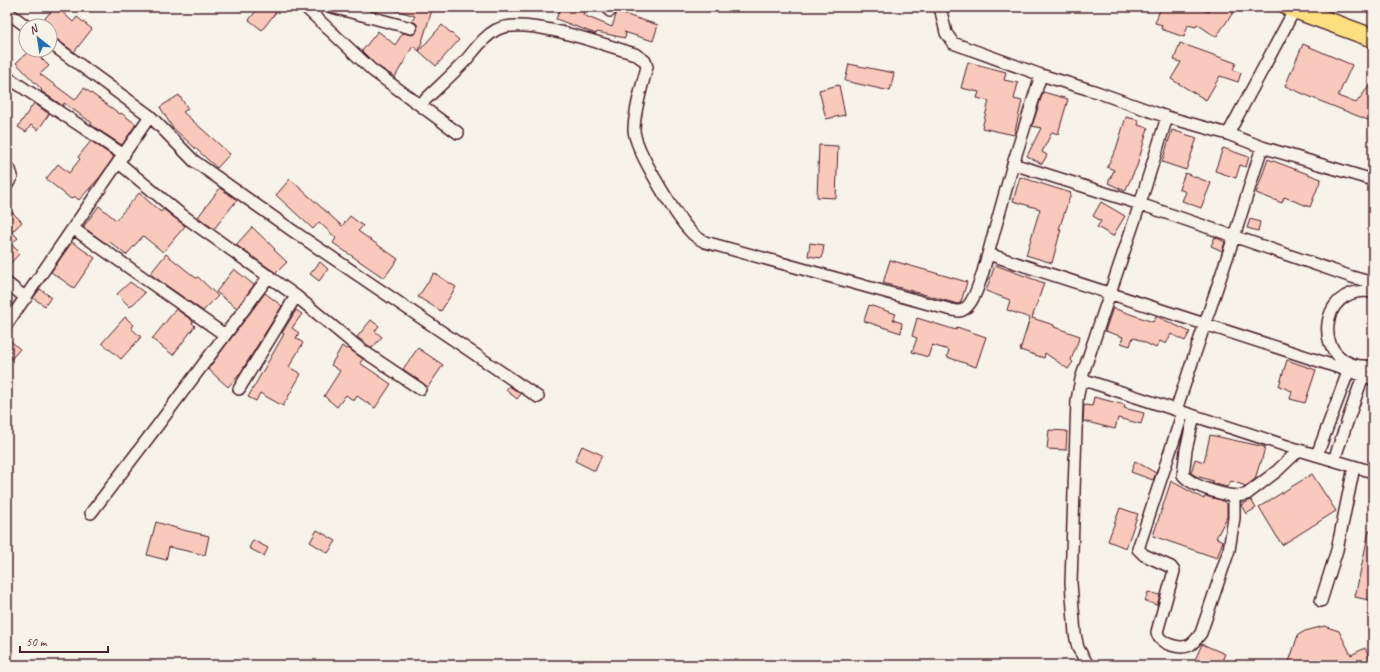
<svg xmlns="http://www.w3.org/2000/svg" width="1380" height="672" viewBox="0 0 1380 672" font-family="Caveat,sans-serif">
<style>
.building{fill:#f8c9bc;stroke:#4a1f2b}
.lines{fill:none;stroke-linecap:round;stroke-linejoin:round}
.minor-casing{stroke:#4a1f2b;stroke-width:14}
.primary-casing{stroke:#4a1f2b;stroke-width:21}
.minor{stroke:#f7f3e8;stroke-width:11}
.primary{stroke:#fce080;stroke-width:18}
</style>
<rect width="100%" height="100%" fill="#f7f3e8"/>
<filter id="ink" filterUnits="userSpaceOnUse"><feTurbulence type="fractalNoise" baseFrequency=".025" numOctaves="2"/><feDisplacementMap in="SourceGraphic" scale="8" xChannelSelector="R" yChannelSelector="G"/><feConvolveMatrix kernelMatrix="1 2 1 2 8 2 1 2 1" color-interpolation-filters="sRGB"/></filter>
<g filter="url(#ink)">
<path class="building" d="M55,7h2l16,15 4,-5 15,12 -18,23 -24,-18v-8h-12z
M259,7h21l-18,23 -13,-10z
M392,7h41l-14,44 -6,-5 -18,31 -19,-12 -14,-14 16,-20 17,14 8,-12 9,2 4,-2 2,-7 -2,-3 -4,-2 3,-5 -23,-7z
M561,7h25l-3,8 29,12 5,-15 41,13 -5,16 -29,-9 2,1 -1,5 -28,-6 -1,2 -40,-15z
M1161,7h33l15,5 3,-5h25l-21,30 -19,-13 -1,3 -8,-2 -4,12 -23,-8 1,-4 -7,-2z
M442,25l17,15 -23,26 -17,-15z
M1180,43l56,20 -3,7 8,3 -3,9 -18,-6 -14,24 -35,-21 10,-17 -7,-2z
M1303,44l49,21 -14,31 18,7 17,-22v41l-53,-21 -35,-15z
M30,50h3l16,16 -9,8 35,26 9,-12 36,26 1,-1 15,11 -14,21 -31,-20 1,-2 -28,-20 -1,3 -22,-15 1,-1 -26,-27z
M968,62l38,10 -2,8 14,3 -4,16 8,2 -8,34 -32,-7 7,-27 -12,-3 2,-6 -18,-4z
M849,64l45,9 -4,18 -45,-10z
M839,85l6,30 -19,4 -7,-29z
M1043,92l25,7 -10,35 -6,-2 -10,20 5,3 -5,9 -15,-8 14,-28 -9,-2z
M179,95l9,14 -5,3 47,42 -13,14 -45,-41 -12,-20z
M34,103l15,11 -11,16 -7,-5 -5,7 -8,-5z
M1126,117l13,3 -1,5 10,3 -11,38 -12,25 -17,-8 6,-13 -7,-3 9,-18z
M1172,130l25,8 -11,32 -24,-8z
M91,141l23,16 -14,20 -21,23 -5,-4 -3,3 -25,-20 12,-15 11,9 11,-14 -2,-2z
M819,145l19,1 -2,52 -19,-1z
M1223,148l26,9 -3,10 -6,-2 -4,13 -21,-7z
M1268,159l53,20 -11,28 -26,-10 -2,6 -26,-10z
M1185,173l26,10 -10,25 -19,-7 4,-9 -7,-3z
M1020,177l51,16 -12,36h2l-9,34 -26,-8 14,-46 -27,-8z
M290,179l52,47 8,-10 13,10 -5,5 40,28 -14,19 -51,-35 3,-5 -17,-16 -6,7 -37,-34z
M220,188l17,12 -23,29 -16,-12z
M139,193l22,19 2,-3 22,17 -22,26 -20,-16 -17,19 -16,-13 -2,2 -4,-2 -21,-15 16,-21 17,14z
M1101,202l24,14 -12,20 -16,-9 4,-6 -8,-5z
M7,207l15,15 -10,10 6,6 -7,6 9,9 -13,14z
M1250,219l10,3 -2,9 -11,-3z
M252,227l23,22 -1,1 13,12 -11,11 -40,-28z
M1215,237l10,5 -3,9 -11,-5z
M72,242l23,16 -21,30 -23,-16z
M810,243l14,2 -2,13 -14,-2z
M166,254l30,24 2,-1 20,19 -15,15 -53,-37z
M890,260l77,22 -6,20 -3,2 -75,-21z
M320,262l8,7 -9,12 -9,-7z
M995,265l49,18 -12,35 22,7v2l26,9 -9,24 2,2 -5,7 -23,-16 -1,5 -24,-8 10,-32 -23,-8 3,-10 -24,-9z
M234,269l20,16 -17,23 -21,-16z
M434,273l22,14 -15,24 -23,-14z
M130,282l15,11 -15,14 -13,-13z
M40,289l11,8 -6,9 -12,-8z
M265,293l17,13 -43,69 -11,12 -20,-18z
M869,305l27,9 -3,6 9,3 -1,10 -37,-12z
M1113,308l40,14 3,-6 34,16 -5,9 -14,-7 -5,10 -6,-3 -4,7 -23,-11 -3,9 -9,-3 2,-6 -18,-6z
M176,309l17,12 -1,2 3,3 -22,29 -21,-16z
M296,310l6,4 -10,14 7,5 -3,5 7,5 -14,24 12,7 -18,32 -23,-13 -4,8 -8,-4 36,-63 -2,-1z
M125,317l9,8 -3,3 10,9 -20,22 -19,-16z
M917,318l39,12 1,-3 29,10 -10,30 -29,-10 2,-7 -17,-5 -4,12 -16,-5 5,-14 -5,-2z
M371,320l8,6 -4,5 7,6 -10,11 -15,-11z
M7,338l13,11 -13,15z
M342,346l4,3 2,-1 15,11 -3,4 31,21 -16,24 -18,-12 -3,5 -8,-6 -9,12 -13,-11 16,-25 -9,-6z
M418,348l25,17 -15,22 -25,-18z
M1287,360l29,10 -11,33 -15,-4 2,-8 -13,-5z
M509,386l12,8 -4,5 -11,-9z
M1094,397l31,8 -1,3 20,5 -3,11 -23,-6 -3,11 -32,-8 1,-16 8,1z
M1049,430l18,1 -1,19 -19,-1z
M1210,435l55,12 -4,16h-1l-5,16 -9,7 -15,-5 -4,6 -15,-4 1,-2 -17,-5 -5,-3 4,-14 9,3z
M582,446l20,9 -7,16 -20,-10z
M1135,461l21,12 -3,7 -22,-8z
M1312,474l24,37 -54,34 -23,-38z
M1171,481l33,18 1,-3 16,4 6,4v13l-11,21 7,3 -6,17 -64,-22z
M1251,500l5,8 -10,6 -5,-9z
M1120,508l18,6 -12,34 -18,-7z
M156,522l27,8 26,6 -4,19 -36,-8 -3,13 -19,-5z
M317,530l19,11 -8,12 -18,-11z
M1369,531l4,1v69l-18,-4z
M253,540l15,8 -4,8 -15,-8z
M1148,592l12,3 -3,10 -12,-4z
M1324,626l15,5 12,24 14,-7 5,10 -12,7h-70l10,-30 7,-4z
M1202,644l23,10 -5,11h-13l-12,-5z"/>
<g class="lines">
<g class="minor-casing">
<path id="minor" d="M305,7l67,63 86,63
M332,7l79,21
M940,7l6,26 7,10 88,32
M610,11l2,-4
M7,12l19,14
M50,43l100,73 44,45 99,70 245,166
M7,77l117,78
M420,105c15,-15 31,-29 46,-45 9,-10 17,-23 30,-30 28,-15 109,15 139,24l10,7 2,6c-5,19 -13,44 -13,63 1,20 42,86 56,101 4,5 9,8 15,11l235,65c6,1 13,4 19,4 16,-1 25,-44 29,-57
M1228,134l68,-127
M119,163l59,49 118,84 63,52 61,41
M1013,164l28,-89 53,16 73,26 61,17 34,13 111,33
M7,168l3,2 2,6 -5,9
M74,229l151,106
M7,283l19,15
M1373,283l-21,-6 -212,-73 -127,-40 -25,90 331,107 54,18
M1373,292c-57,-10 -64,80 0,74
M7,324l143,-208
M1081,379l218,71 74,22
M239,389l57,-93
M1176,410l58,-173 28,-90
M1183,412l-45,137 6,6 27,12 3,4 -17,61c2,12 23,18 33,13 5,-3 8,-8 11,-12l28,-83 5,-32v-22
M1194,416l-8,34 -3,25c10,12 50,25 64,19l30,-23 22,-21
M1317,455l31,-83 1,-6
M1334,460l29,-84v-6
M91,513l67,-88 111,-149
M1321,601l16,-51 17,-83
M1088,665l-10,-17 -3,-14 -4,-51 6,-183 4,-21 59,-175 27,-87"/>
</g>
<g class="primary-casing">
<path id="primary" d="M1289,7l84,31"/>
</g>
<use href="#minor" class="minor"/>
<use href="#primary" class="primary"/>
</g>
</g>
<rect width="1380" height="672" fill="none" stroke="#f7f3e8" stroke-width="24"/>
<rect x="12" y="12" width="1356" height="648" fill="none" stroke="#4a1f2b" stroke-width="1.5" filter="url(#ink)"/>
<g transform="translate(38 38) rotate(330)"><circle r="19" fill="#f7f3e8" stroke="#b29e9c"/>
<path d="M0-3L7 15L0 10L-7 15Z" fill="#1f6fb2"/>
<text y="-6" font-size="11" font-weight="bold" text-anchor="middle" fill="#4a1f2b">N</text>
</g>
<path d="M20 646v6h88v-6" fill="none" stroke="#4a1f2b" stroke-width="2"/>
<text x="26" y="646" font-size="12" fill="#4a1f2b" stroke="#f7f3e8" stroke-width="3" paint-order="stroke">50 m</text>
</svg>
